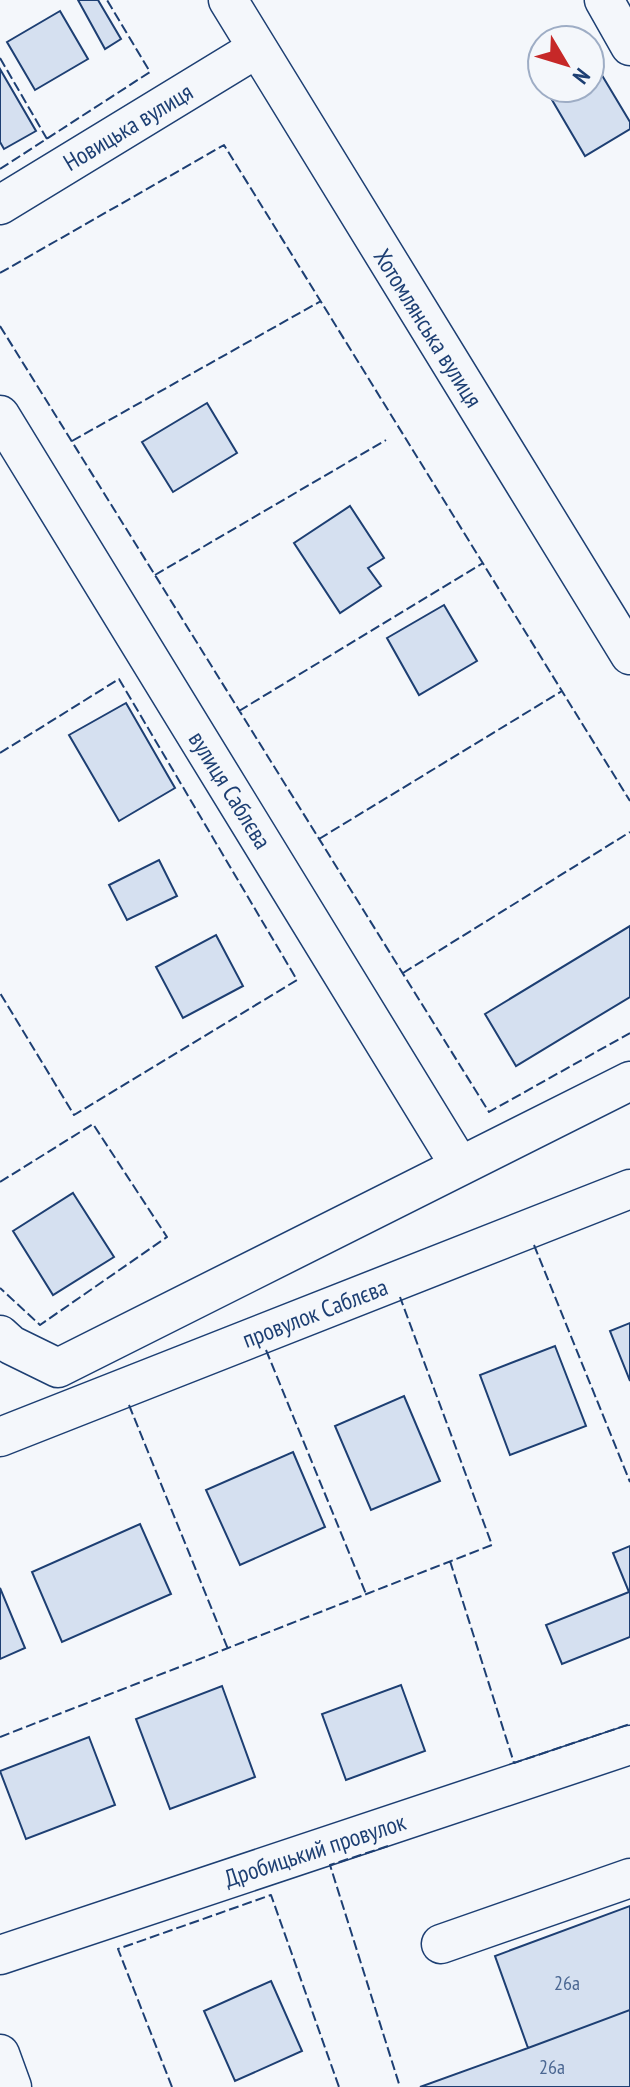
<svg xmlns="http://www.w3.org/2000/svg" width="630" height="2087" viewBox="0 0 630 2087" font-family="'PT Sans Narrow',sans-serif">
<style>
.building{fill:#d5e0f0;stroke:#1d3f73;stroke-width:2}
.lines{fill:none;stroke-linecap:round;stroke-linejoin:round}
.minor-casing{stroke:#1d3f73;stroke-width:41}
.minor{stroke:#f4f7fb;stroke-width:38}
.fence{stroke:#1d3f73;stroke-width:2;stroke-dasharray:10 4;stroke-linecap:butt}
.labels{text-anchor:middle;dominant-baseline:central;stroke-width:6;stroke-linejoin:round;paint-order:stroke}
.number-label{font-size:20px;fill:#4b6792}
.street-label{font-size:24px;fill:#1d3f73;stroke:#f4f7fb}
</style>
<rect width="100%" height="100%" fill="#f4f7fb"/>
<path class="building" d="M78,0h20l23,39 -16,10z
M60,11l28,48 -53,31 -28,-48z
M591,57l39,65v7l-45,27 -40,-68h45z
M0,69l36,62 -32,18 -4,-7z
M207,403l30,50 -64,39 -31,-50z
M350,506l34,52 -16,10 13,18 -41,27 -46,-70z
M444,605l33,56 -58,34 -32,-57z
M126,703l49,85 -56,33 -50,-86z
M159,860l18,36 -50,24 -18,-35z
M630,926v71l-114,69 -31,-52z
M216,935l27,51 -60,32 -27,-51z
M73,1193l41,64 -61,38 -40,-64z
M630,1323v58l-20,-50z
M555,1346l31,80 -76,29 -30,-80z
M404,1396l36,85 -69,29 -36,-84z
M293,1452l32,75 -85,38 -34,-75z
M140,1524l31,70 -109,48 -30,-70z
M630,1546v91l-68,27 -16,-39 83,-33 -16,-39z
M0,1588l25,60 -25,11z
M401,1685l24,66 -79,29 -24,-66z
M222,1686l33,91 -85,32 -34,-90z
M89,1737l26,68 -89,34 -26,-68z
M630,1906v104l-102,38 -33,-92z
M271,1981l31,70 -67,30 -31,-70z
M630,2010v77h-210l108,-39z"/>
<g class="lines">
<g class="minor-casing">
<path id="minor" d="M228,0l402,655
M604,0l26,46
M0,205l256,-156
M0,415l460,751
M0,1335l11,10 47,23 572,-287
M0,1437l630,-248
M441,1944l189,-66
M0,1955l630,-210
M0,2054l12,33"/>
</g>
<use href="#minor" class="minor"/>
<path class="fence" d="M0,58l47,81
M0,169l150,-97 -43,-72
M0,273l224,-128 406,656
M0,326l489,786 141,-79
M72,441l249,-140
M155,575l231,-135
M239,711l244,-148
M0,753l119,-74 178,301 -223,135 -74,-122
M319,839l243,-148
M403,973l227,-141
M0,1182l93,-58 74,113 -127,88 -40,-37
M534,1245l96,237
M266,1350l100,244
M129,1405l99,244
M450,1561l64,202 116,-39
M0,1737l492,-192 -92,-248
M388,1846l-58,19 70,222
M172,2087l-54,-138 153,-54 68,192"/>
</g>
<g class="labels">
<g class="number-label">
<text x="567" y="1983">26а</text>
<text x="552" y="2067">26а</text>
</g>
<g class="street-label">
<text transform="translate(128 127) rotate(-31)">Новицька вулиця</text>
<text transform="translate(428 328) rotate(58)">Хотомлянська вулиця</text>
<text transform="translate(230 790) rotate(58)">вулиця Саблєва</text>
<text transform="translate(315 1313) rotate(-21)">провулок Саблєва</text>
<text transform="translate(315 1850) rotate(-18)">Дробицький провулок</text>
</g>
</g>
<g transform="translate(566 64) rotate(128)"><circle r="38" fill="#f4f7fb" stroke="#9eadc5" stroke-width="2"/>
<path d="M0-6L14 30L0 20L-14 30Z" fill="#c62828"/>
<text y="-12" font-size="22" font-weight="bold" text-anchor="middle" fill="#1d3f73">N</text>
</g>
</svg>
